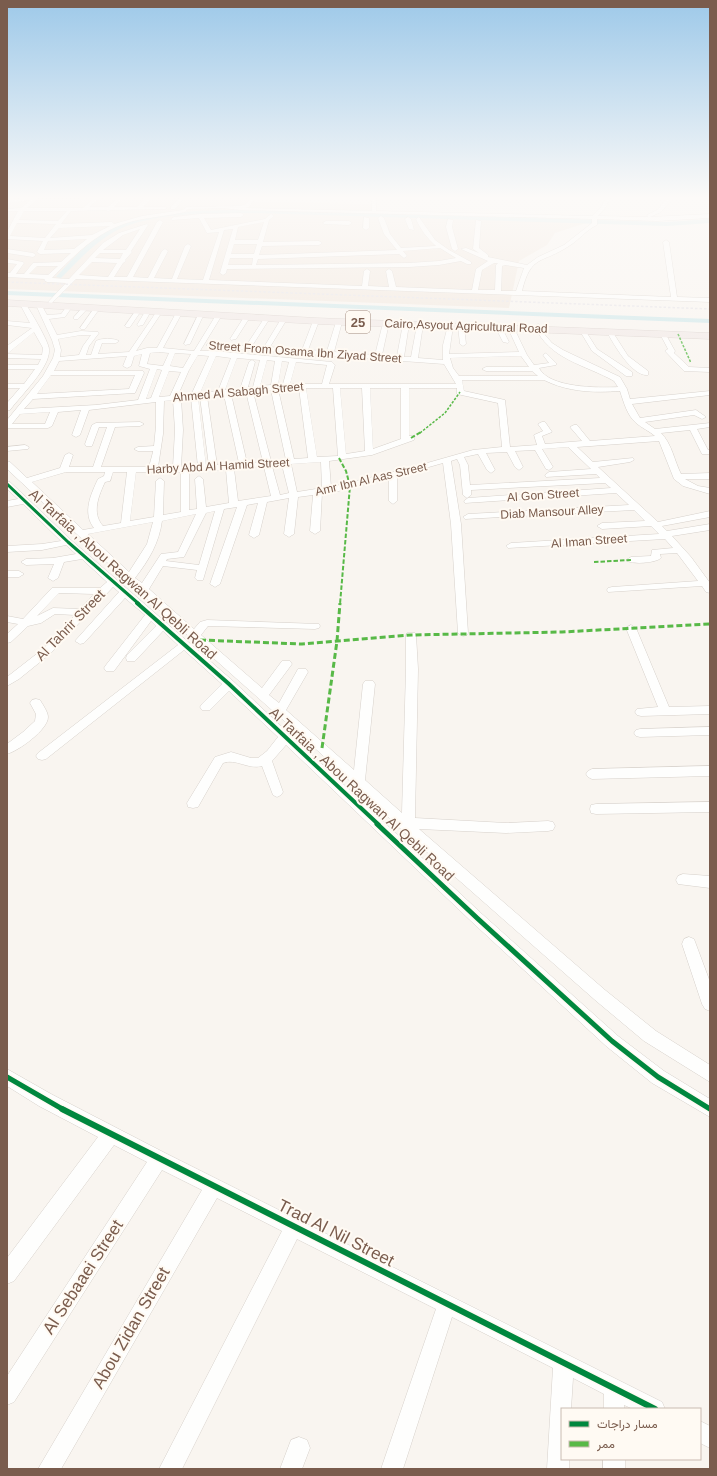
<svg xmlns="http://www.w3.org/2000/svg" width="717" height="1476" viewBox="0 0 717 1476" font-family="Helvetica,Vazirmatn,sans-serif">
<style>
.residential{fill:#f2e8de}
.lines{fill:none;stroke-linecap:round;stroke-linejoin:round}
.canal{fill:#d0e8ea;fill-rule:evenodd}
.minor-casing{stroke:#d7d1cb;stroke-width:1}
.highway-casing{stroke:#dad1cc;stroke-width:1}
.minor{fill:#fefefd;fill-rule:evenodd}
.highway{fill:#f2eae7;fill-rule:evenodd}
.rail{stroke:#e6e3e7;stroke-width:1.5;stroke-dasharray:2.5 2;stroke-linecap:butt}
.quiet-far2{stroke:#58b947;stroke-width:1.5;stroke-dasharray:2.5 1.5;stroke-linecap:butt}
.quiet-far1{stroke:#58b947;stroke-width:2;stroke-dasharray:4.5 2;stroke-linecap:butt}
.quiet{stroke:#58b947;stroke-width:3;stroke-dasharray:6 3;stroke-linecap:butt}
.cycleway-far3-casing{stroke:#fffaf3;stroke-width:5}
.cycleway-far2-casing{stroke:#fffaf3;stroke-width:6}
.cycleway-far1-casing{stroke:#fffaf3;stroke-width:8}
.cycleway-casing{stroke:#fffaf3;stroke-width:9}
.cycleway-far3{stroke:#00873e;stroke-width:3}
.cycleway-far2{stroke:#00873e;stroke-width:4}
.cycleway-far1{stroke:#00873e;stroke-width:5}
.cycleway{stroke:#00873e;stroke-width:6}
.labels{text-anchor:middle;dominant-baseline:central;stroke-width:4;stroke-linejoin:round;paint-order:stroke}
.far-street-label{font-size:12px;fill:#7a5c4d;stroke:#fffaf3}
.shield{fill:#fffaf3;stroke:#a28b7f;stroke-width:1}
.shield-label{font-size:13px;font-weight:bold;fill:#7a5c4d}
.street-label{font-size:14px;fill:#7a5c4d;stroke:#fffaf3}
.near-street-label{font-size:17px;fill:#7a5c4d;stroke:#fffaf3}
</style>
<rect width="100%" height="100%" fill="#f9f5f0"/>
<path class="residential" d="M7,196h250l-4,6 124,2 -2,12 214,6 -34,11 -8,12 -28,16 -10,47 -502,-19z"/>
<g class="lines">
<path class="canal" d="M257,210l410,12 43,-3v4l-43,3 -410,-13c-43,0 -108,-2 -145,20 -20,12 -35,29 -51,45l-5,-1c15,-17 33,-36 53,-47 39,-21 104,-20 148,-20z
M7,291l703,28v4l-703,-28z"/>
<g class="minor-casing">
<path id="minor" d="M35,196l46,1 -2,1h-40l-12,10h56l14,-12h5l-13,11h19l12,-11h5l-11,11h23l11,-11h10l-6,2 -9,9h22l2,1 -2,1 -54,1 -3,1 -2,-1 -35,1 -10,13 51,-2 2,2 28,-8 41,-6 3,-3c11,-1 55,1 60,-3 2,-2 4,-6 6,-8h5l-8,11 -4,1 127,3v-15h4v15l216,5 10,-10 4,-10h5l-5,11 -8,9 50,1 -1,-2 10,-5 13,-14h5l-14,16 -11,5 60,-3v4l-53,3 -60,-2v6c-11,5 -18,15 -28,21 -27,18 -38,8 -47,45l149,6 -8,-55 3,-2 3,2 8,55 33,1v4l-634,-23 -25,25 -3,-2 18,-19 -19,-1 -3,-2 1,-1 -38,-2v-4h3l7,-9 -10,-1v-4l16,3 1,1 -8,11h8l9,-11 28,-1 10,-9 -31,1 -3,-2 6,-11 -36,-2v-7l11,-21h-11v-2l14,-1 10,-8 -24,3v-2zM223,208l17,2 352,9v4l-28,22 -26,12 -11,8 -39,-8v-2l-9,-7 2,-27 -5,-1 -3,29 6,4 -13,-5 -5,1 27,12 -12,8 -4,21 -76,-3 -4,-16 -3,-2 -3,2 3,16 -21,-1 2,-15 -3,-2 -3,2 -2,15 -153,-6 15,-50 9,-1 -13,44 3,2 3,-2 1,-4 182,-2 30,-2 22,-4 6,3h4v-2l-22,-12 -14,-10 -16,-23 -3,2c5,11 11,19 20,27l-35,2 -11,-14 -6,-16 -3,-2 -3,2 6,16 13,16 -138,5 3,-9 57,-1 3,-2 -3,-2 -56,1 6,-22 5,-4 -3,-2 -6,5 -54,11 -7,-12 37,-1 3,-2 -3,-2 -41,1 -26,3 -3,2 1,1 27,-2 8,15 12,-1 -16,48 -26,-1 14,-33 -3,-2 -3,2 -13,33 -18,-1 14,-27 -3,-2 -3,2 -14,27 -15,-1 30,-55 -3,-2 -3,2 -30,55h-13l9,-14 3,-2 -1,-1 7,-8 -1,-1 17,-26 -1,-1 -28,9 -16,10 -34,36 -17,-1c24,-24 46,-48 81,-57 17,-4 35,-5 52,-9l3,-3zM24,211h43l-9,10 -39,-1zM264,222l-6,18h-23l3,-13zM17,223l39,1 -11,14 -35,-2zM110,226l-18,9 -42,3 9,-10zM140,229l-14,21h-23l20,-15zM87,239l-13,10 -30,1 4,-9zM234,244h23l-3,10h-23zM440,248l16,10 -17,3 -30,2 -153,2 2,-6 141,-5 5,4 3,-2 -4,-5zM100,253h23l-3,6 -25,-1zM230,258h23l-1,7h-24zM92,262l25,1 -9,14 -29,-2zM494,263h4l-2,2 -1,25h-17l4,-20zM505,265l19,3 -8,23h-15l1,-25zM37,266h21l-10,9 -19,-1z
M181,196h5l-11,13h-4v-2z
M684,196h26v2l-24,-1z
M364,217l5,1v10l-3,2 -3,-2z
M408,217l3,2 3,11 -5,-1 -4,-10z
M448,219l5,1 -1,7 6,22 -3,2 -3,-2 -6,-22z
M326,221h23l3,2 -3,2 -25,-1 -1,-1z
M7,249l26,4 3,2 -3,2 -26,-4z
M21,303h4c5,7 24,39 24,46 2,18 -28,46 -39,61h-3v-7l13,-15h-13v-4h17l11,-15h-28v-4h31l3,-6 -34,-1v-12l25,-18 -25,-3v-4l23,2 -10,-19zM34,332l9,16 -1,7 -35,-1z
M37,304h4l6,11 14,-1 6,-8 5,1 -7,10 -16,2 8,16 24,-4 17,1 1,1 -10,13 -3,9h5l5,-14c5,-3 18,-3 23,0l-3,2h-14l-4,11 31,-2 28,-41 2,-1 3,2 -26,39 11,-3h10l19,-35 3,-2 3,2 -19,35 31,3 22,-36 3,-2 3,2 -22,36h14l118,11 3,3 -6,19h127l-12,-20 -235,-17 -3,-2 3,-2 37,3 19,-29 2,-1 3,2 -18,28 12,1 17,-28 3,-2 3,2 -17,28 32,3 11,-29 3,-2 3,2 -11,29 19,1 9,-29 3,-2 3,2 -8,30 41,3 8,-32 3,-2 3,2 -7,32 15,1 6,-32 3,-2 3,2 -5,33h7l6,-32 3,-2 3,2 -5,33 25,2v-15l5,-20 5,1 -4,28 70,-2 -11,-24 3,-2 3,2 13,27 7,10 15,-2 -6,-8 3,-2 10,10v2l-17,3c10,20 59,20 79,19l-4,-6c-28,-16 -66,-22 -79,-55l3,-2 2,1 5,10 7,8 11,7 57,27 7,12 3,10 80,-8v4l-78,9 8,14 56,-8 10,7 -4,2 -8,-4 -49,7 10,7 55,-6v4l-13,2 11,21h2v4h-8l-12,-24 -29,3c11,11 13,27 20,41l29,-1v6h-25l13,7 12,2v6l-27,-8 -9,-7 -15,-38 -82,6 16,15 40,-4 1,2 -4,2 -32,5 60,55 52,-11v6l-48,9 5,5 43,-7v6l-38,6 19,21 19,26v10l-4,-1 -4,-6 -94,6 -1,-2 1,-2 4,-1 86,-6 -21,-28 -17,1 1,4c-5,5 -30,7 -35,2l5,-3 20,-1 1,-6 21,-2 -8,-9 -157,9 -2,-2 5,-3 148,-9 -8,-8 -49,3 -5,-3 5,-3 43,-2 -11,-11 -169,9 -2,-2 5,-3 161,-9 -13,-12 -151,10 -1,-2 4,-3 143,-10 -6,-5 -134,7v5l-4,3 -4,-3 -3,-30 -3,-6 -6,2 10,63 7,109 -1,2 -4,1 -5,-3 -7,-109 -8,-61 -46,13v25l-4,3 -4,-3v-23l-62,16 -5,-1 -2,38 -5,3 -5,-3 3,-36 -15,2 -4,37 -5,3 -5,-3 5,-36 -22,4 -8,33 -5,3 -5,-3 9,-32 -11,2 -27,79 -5,3 -5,-3 27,-77 -13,2 -21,71h-6l-2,-2 2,-8 -34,-4 -14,23 45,40 6,-7 7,-2 112,4 1,2 -1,2 -4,1 -107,-3 -7,9 61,53 20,-27h8l2,3 -23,31 10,8 19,-34h8l2,3 -22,38 68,60 9,-86 2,-3h8l2,3 -10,96 37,33 4,-144v-34l1,-2h8l1,2 2,34 -3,149 91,5 42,-2 5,1 2,4 -2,4 -5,1 -42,2 -87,-4 186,161 51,41 54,34v17l-66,-41 -49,-41 -192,-169 -85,-80 -179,-159 -132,-123v-8l3,1 17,16 33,-10 5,-13 4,-2 4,2 -4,12h24l14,-40h-8l-7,19h-6l-1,-2 7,-19 4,-2 44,-1 4,2 -4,2 -25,1 -14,40h48l4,-15v-1h-15l-4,-2 4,-2 16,-1 2,-20v-24l-67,8 -9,25 -4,2 -4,-2 9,-25 -23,2 -6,14 -4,2h-41v-8l36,-44 10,-18 2,-8 -3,-10 -16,-35zM81,335h10l-8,11 -4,9 -19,2 1,-7 -3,-11zM159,352l10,1 -6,13 -16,-2 3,-11zM175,353l16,1 -8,14 -13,-2zM142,354l-3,12 11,3 -12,31 -42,5 -72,4 9,-10 102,-6 9,-20 -1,-2h-89l5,-10 68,-5 -4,10 4,2 4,-2 3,-10zM198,355l11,1 -17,37 -14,2 11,-25zM216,356l15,2 -13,33 -18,2zM521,356l8,11h-43l-4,2 4,2h46l6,5h-79l-6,-8 -3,-10zM237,358l23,2 -7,27h-5l7,-25 -3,-2 -3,2 -9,27 -15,1zM267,360l8,1 -4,24 -11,1zM282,361l7,1 -6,22 -5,1zM296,362l31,3 -5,19h-32zM157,369l5,1 -11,28 -5,1zM169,371l12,1 -11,24 -11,1zM51,375h84l-6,14 -92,5zM462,380h82c24,12 50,13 76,11 4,12 7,24 16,32 6,5 13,8 19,13l-65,5 -13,-16h-3l-4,2 12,14 -37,3 -3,-8 10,-4 -7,-10h-3l-4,2 5,7 -9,4 3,10 -27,2 -5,-47 -41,-9zM286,388h13l9,70 -14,1 -16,-70zM306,388h27l5,68 -21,1zM340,388h22l3,63 -19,3zM370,388h31v51l-28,10zM409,388h48v6l41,9 4,44 -29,3 -67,19 -75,18 -2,-26 43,-6 42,-15v-4h-5zM271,390l15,70 -15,1 -18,-69zM246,392l17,70 -16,1 -16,-69zM224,395l15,68 -22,2 -10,-69zM198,397h2l9,69h-3zM191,398l7,69h-17l2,-37 -2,-31zM173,400l2,30 -2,37h-15l5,-33 1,-33zM50,412l-5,12h-33l8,-10zM568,447l23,22 -42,3 -4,3 1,2 50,-3 4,4 -130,7 -2,-20 -4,-8 14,-3 9,16 4,3 4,-3 -9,-17 21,-1 8,15 4,3 4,-3 -8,-16 20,-1 11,19 3,1 4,-3 -11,-18zM321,462l1,26 -25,4 -6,-28zM282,465l7,28 -9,2 -8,-29zM264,467l7,29 -33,5 -4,-32zM226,470l3,33 -23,4 -3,-28 -4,-3 -4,3 2,30 -8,1v-38zM66,472h39l-1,4 -6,3c-7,15 -16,34 -4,49l-11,2 -51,-48zM113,472h14l-6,51 -18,3c-12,-13 -4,-31 2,-44l5,-1zM136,472h45v40l-18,3 1,-34 -4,-3 -4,3 -2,36 -24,4zM215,511l-16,54 -33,-4 1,-2 17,-2 22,-44zM196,514l-18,38 -17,2 -19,29 -7,-5c14,-18 24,-35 27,-57zM153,522l-6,22 -18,28 -41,-38z
M83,307l5,1 -10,11h-4v-2z
M95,307l5,1 -15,21h-4l-1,-1z
M148,309l3,2 -8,14 -5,1 -1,-1 9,-15z
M136,310l5,1 -11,16h-4l-1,-1z
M199,313l5,1 -14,30 -5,1 -1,-1z
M247,315l3,2 -14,22 -5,1 -1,-1 14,-22z
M461,324l3,2 2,18 -3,2 -3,-2 -2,-18z
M499,326l3,2 7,14 -1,1 -5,-1 -7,-14z
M581,330h4l12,19 35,23v4h-6l-34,-25 -12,-20z
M608,331h4l16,25 20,15v4c-16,2 -35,-32 -41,-43z
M661,333h4l10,18 -1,2 15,14 21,1v4l-26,-1 -19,-20 3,-2 -8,-15z
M25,445l4,2 -1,2 -21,2v-4z
M7,481l3,1 61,58 162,141 249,233 136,122 46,35 46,28v18l-58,-34 -46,-37 -134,-124 -186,-177 -14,16 11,31 -2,3 -4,2 -4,-2 -11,-29c-14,4 -26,-8 -39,-3l-25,44 -5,1 -5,-1 -1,-4 28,-46 16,-5 20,6h7l9,-7 11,-14 -49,-46 -19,19h-8l-2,-3 2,-3 20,-20 -38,-34 -138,109 -4,1 -4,-1 -2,-3 2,-3 140,-108 -15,-14 -28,30h-8l-1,-3 1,-3 29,-29 -5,-5 -37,50h-8l-2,-3 2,-3 39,-50 -20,-17 -41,45 -4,1 -5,-3 44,-49 -6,-5 -63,67 -31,25 -12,7v-9l36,-28 32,-34 -20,-1 -14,9 -13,3 -17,16 -4,1v-9l11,-10 -11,-2v-6l16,3 29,-31h48l7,-6 -25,-23 -18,3 -6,16 -5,3 -5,-3 6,-14 -28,1 -5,-3 5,-3 27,-1 23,-4 -10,-9 -24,5 -35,2v-6l35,-2 19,-3 -38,-37 -16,3v-6l11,-2 -11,-10zM59,593l35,1 -14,15 -27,-1 -16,8z
M7,571h12l5,3 -5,3h-12z
M631,625l5,3 33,79 41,-1v8l-69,2 -4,-1 -2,-3 2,-3 21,-2 -32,-79z
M36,699l4,1c3,5 8,12 8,17 0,13 -30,34 -41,37v-10l16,-12 12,-11 1,-7 -6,-11 2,-3z
M710,727v8l-70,2 -4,-1 -2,-3 2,-3 4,-1z
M710,766v10l-118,3 -4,-2 -2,-3 2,-3 4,-2z
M710,802v10l-114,2 -5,-1 -1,-4 1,-4 5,-1z
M683,874l27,2v12l-32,-4 -2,-4 2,-4z
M689,937l5,2 16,43v29l-5,-2 -3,-5 -20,-60 2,-5z
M7,1069l44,25 114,59 497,249 3,7h-32l-9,-4v4h-20v-15l-31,-16 -2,31h-9v50h7v10h-22l6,-101 -101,-51 -49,152h-22l55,-160 -139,-70 -115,230h-23l123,-238 -65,-33 -156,271h-23l164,-279 -40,-20 -148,232 -7,3v-29l140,-214 -33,-17 -100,136 -7,3v-26l91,-121 -59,-31 -32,-20z
M700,1421l10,5v22l-10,-5z
M299,1437l8,3 3,8 -8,21h-22l11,-29z
M603,1459h22v10h-22z"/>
</g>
<g class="highway-casing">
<path id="highway" d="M7,300l309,18 394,15v6l-394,-15 -309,-18z"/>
</g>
<use href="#minor" class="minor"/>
<use href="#highway" class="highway"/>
<path class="rail" d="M7,282l703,27"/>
<path class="quiet-far2" d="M678,334l13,29
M420,433l25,-20 15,-21"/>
<path class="quiet-far1" d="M411,438l10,-6
M339,458l7,13 4,15 -10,118
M594,562l37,-2"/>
<path class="quiet" d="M200,640l102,4 109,-9 151,-3 148,-8
M322,748l15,-107 3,-38"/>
<g class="cycleway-far3-casing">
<path id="cycleway-far3" d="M7,484l61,58 71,62"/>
</g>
<g class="cycleway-far2-casing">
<path id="cycleway-far2" d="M137,603l92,81 150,141"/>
</g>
<g class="cycleway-far1-casing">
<path id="cycleway-far1" d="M377,824l100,94 135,123 46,36 52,32
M7,1077l57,33"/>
</g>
<g class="cycleway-casing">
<path id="cycleway" d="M62,1109l593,300"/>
</g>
<use href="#cycleway-far3" class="cycleway-far3"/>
<use href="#cycleway-far2" class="cycleway-far2"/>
<use href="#cycleway-far1" class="cycleway-far1"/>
<use href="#cycleway" class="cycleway"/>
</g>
<linearGradient id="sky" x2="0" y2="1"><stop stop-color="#9ec9e9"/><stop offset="0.49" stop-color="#fcfaf8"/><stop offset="1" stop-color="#fcfaf8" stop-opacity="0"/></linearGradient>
<rect width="717" height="403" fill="url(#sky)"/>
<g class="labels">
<g class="far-street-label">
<text transform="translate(466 326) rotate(2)">Cairo,Asyout Agricultural Road</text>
<text transform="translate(305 352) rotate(4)">Street From Osama Ibn Ziyad Street</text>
<text transform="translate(238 392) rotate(-5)">Ahmed Al Sabagh Street</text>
<text transform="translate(218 466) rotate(-3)">Harby Abd Al Hamid Street</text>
<text transform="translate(371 479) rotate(-13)">Amr Ibn Al Aas Street</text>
<text transform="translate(543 495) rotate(-4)">Al Gon Street</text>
<text transform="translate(552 512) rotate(-3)">Diab Mansour Alley</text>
<text transform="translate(589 541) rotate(-4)">Al Iman Street</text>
</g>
<rect class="shield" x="346" y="311" width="24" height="22" rx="3"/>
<g class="shield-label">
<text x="358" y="322">25</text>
</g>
<g class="street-label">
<text transform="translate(123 574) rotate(42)">Al Tarfaia , Abou Ragwan Al Qebli Road</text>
<text transform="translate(70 625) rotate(-46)">Al Tahrir Street</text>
<text transform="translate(362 794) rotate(43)">Al Tarfaia , Abou Ragwan Al Qebli Road</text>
</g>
<g class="near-street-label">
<text transform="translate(336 1233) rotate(27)">Trad Al Nil Street</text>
<text transform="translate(83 1277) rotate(-57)">Al Sebaaei Street</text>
<text transform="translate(131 1328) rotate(-60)">Abou Zidan Street</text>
</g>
</g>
<rect width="717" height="1476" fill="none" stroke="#7a5c4d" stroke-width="16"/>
<rect x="561" y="1408" width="140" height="52" fill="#fffaf3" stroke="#cabbb1"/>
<rect x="569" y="1421" width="20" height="6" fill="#00873e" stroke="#cabbb1"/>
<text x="597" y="1428" font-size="12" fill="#7a5c4d">مسار دراجات</text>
<rect x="569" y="1441" width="20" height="6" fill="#58b947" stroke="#cabbb1"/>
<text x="597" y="1448" font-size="12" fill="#7a5c4d">ممر</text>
</svg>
